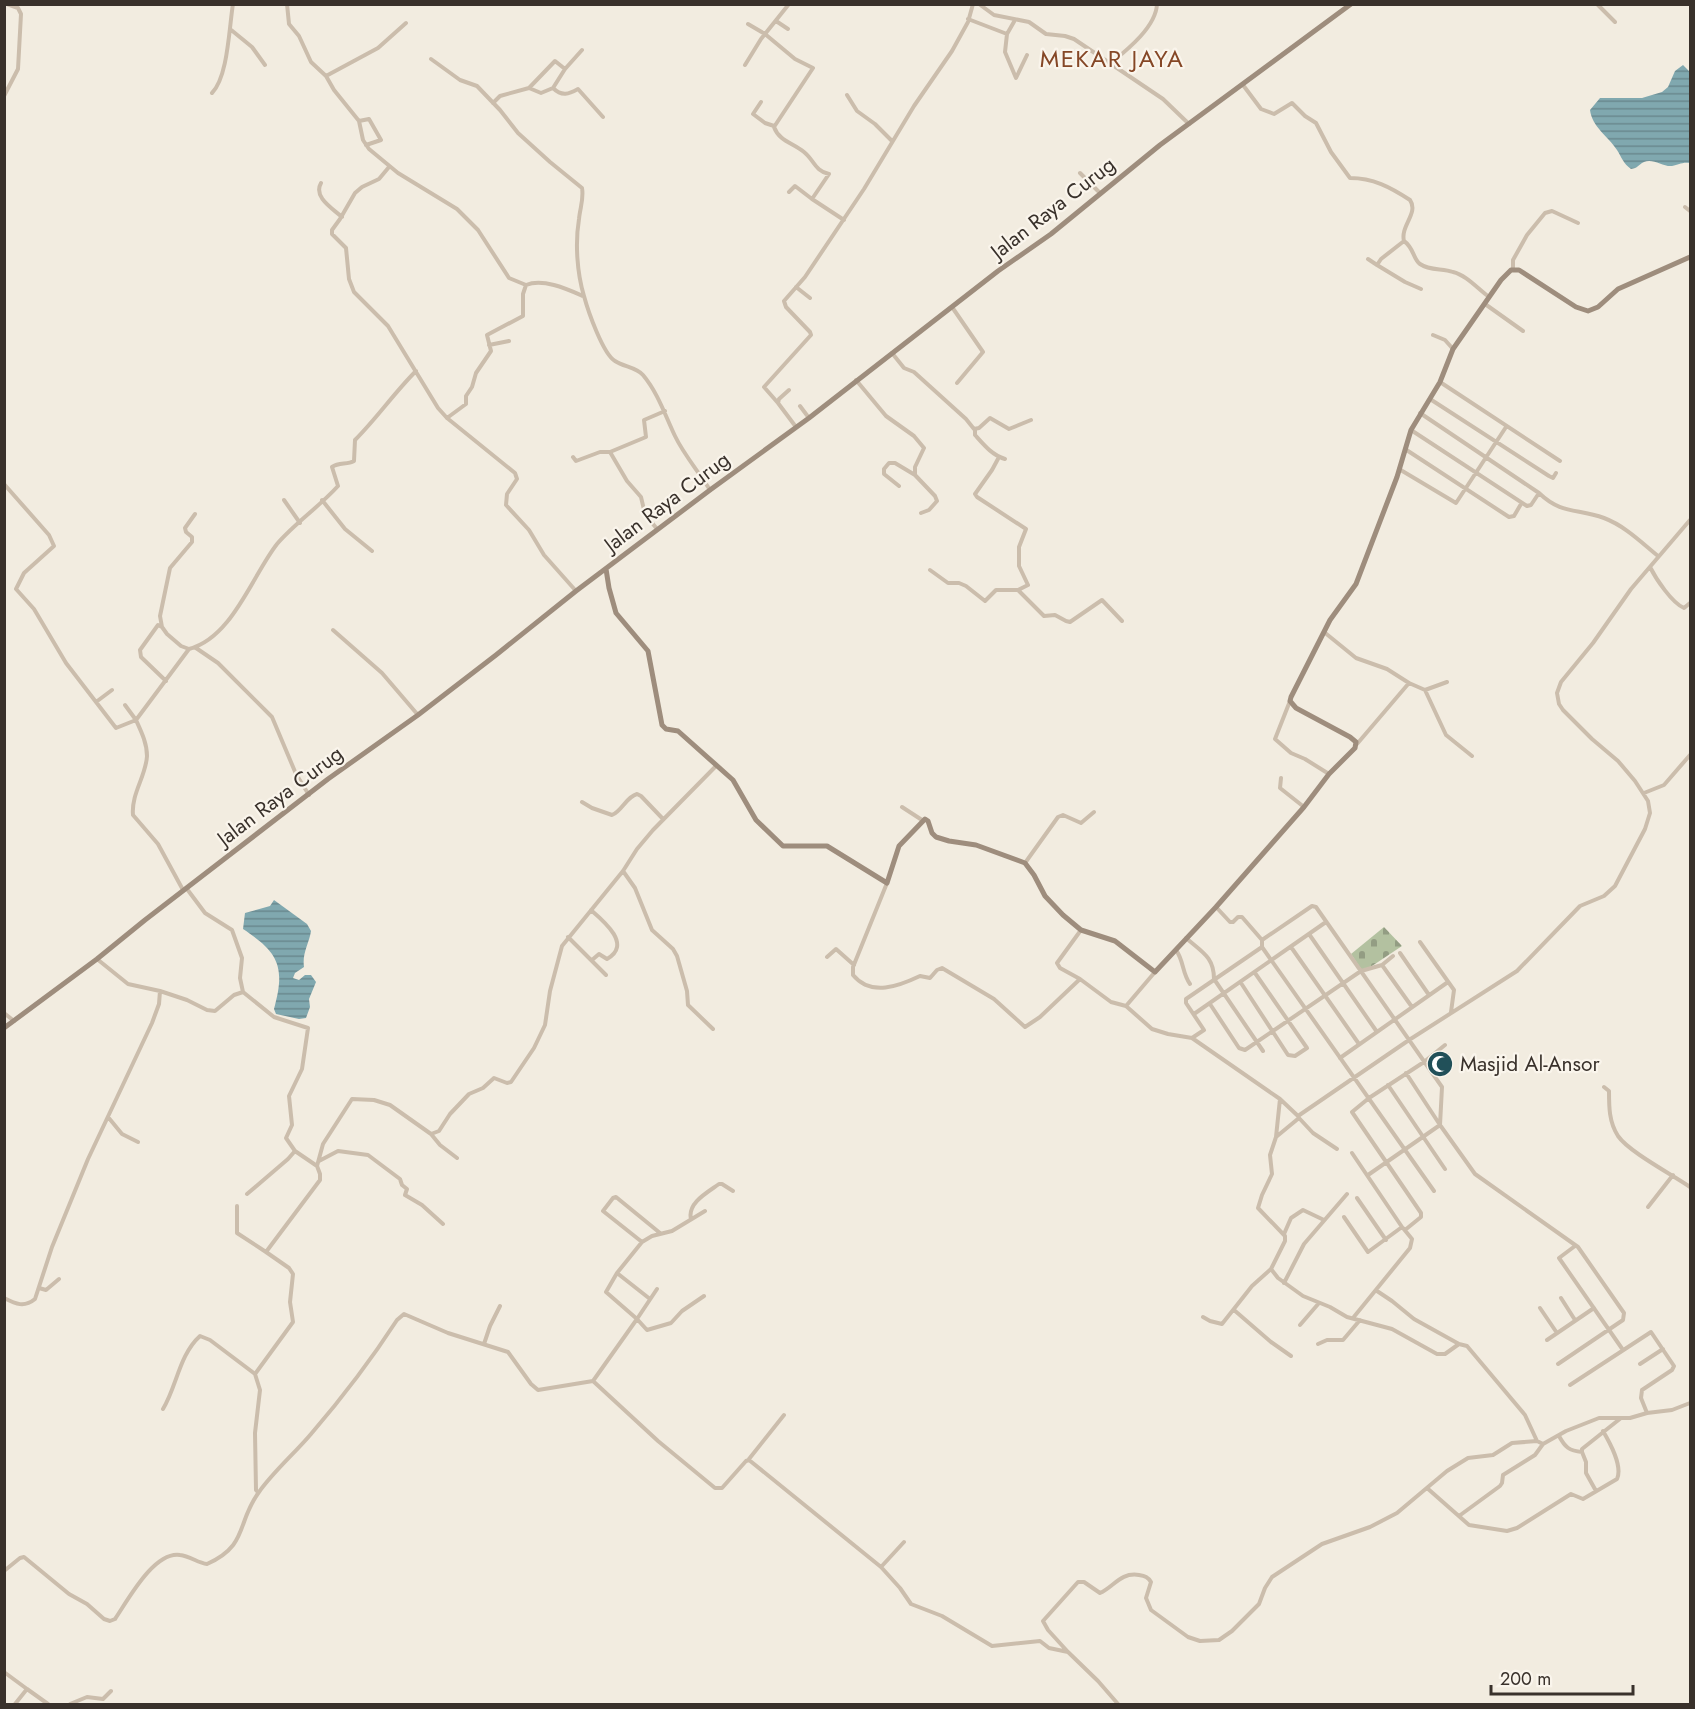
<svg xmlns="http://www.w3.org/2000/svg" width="1695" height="1709" viewBox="0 0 1695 1709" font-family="Jost,sans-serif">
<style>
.cemetery{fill:url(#cemetery-stones)}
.water{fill:url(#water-rules)}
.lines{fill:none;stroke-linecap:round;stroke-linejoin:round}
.street{stroke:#cbbdac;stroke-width:4}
.secondary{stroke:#9e8d7d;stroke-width:5}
.labels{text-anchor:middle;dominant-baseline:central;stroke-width:4.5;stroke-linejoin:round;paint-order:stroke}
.street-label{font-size:21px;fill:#39312b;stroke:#faf5ec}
.poi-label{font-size:21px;fill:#39312b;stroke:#faf5ec;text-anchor:start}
.quarter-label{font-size:24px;letter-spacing:1.5px;fill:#854726;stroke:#faf5ec}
</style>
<defs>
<pattern id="cemetery-stones" width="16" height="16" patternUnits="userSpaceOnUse" patternTransform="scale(1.5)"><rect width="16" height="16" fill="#b3c1a0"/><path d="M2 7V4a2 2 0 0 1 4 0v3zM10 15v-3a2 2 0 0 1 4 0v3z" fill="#939d83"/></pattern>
<pattern id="water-rules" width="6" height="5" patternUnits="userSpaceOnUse" patternTransform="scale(1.5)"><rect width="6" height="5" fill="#80a8af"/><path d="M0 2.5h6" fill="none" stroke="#6a898f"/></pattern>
</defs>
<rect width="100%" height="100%" fill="#f2ece0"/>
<path class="cemetery" d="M1384,927l18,19 -39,26 -12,-18z"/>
<path class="water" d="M1683,65l7,7v91c-9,-1 -11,2 -18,3 -9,1 -19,-8 -28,-4 -6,3 -6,6 -13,7 -8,-6 -9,-11 -14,-19 -9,-14 -25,-23 -27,-40l10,-12h42l20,-6 6,-5 7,-16z
M274,900l33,24 4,7c-2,13 -9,22 -7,36l-9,6 -2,5 6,2 6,-5h6l5,7 -7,17 1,8 -4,11 -7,1 -23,-5 -2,-5c12,-43 4,-57 -31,-80l2,-16 25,-7z"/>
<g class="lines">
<path class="street" d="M287,4l2,20 10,12 12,26 15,14 8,14 25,31 4,19 6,9 29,24 59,36 21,21 31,48 17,7
M979,4l15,11 35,7 17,12 19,2 9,3 89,60 26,25
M1597,4l18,18
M968,19l39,15 -2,18 11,26 11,-23
M776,21l12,8
M748,24l17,10 30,25 18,9 -39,59c5,14 19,16 30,25 10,8 11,19 25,22l-17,25 32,21
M230,29l22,18 13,18
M1007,34l8,-14
M431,59l29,21 17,6 23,24 18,23 32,29 32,26c2,11 -2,20 -3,31 -4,24 -2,54 5,77 4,15 19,58 31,65 9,6 21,6 28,14 15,18 22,40 32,61 9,19 24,36 35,54
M1111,63c16,-13 45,-36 46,-59
M745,65l16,-26 28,-35
M326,76l52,-28 28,-25
M1243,85l18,24 13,5 18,-11 13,13 11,7 15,29 19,26c23,0 40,9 60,22 9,13 -10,26 -6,41
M529,88l12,5 12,-5 12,-19 17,-19
M553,88c9,9 16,6 25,1l25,28
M212,93c16,-16 17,-65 21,-89
M847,95l10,16 18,13 17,17
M4,96l14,-27 3,-55 -3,-6 -11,-4
M761,102l-8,12 12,9 9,3
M493,103l7,-7 29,-8 26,-27 10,8
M359,121l10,-2 12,21 -15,5
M389,167l-10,12 -17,8 -7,6 -15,26 -8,11v4l14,14 3,31 5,13 34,34 50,82 9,10 68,55 2,6 -10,15 -1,11 23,25 15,25 32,36
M1080,173l20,20
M321,183c-8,14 11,25 21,34
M789,192l6,-6 17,13
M1685,207l5,4
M1368,259l9,6
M1513,269v-9l14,-25 18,-22 7,-2 26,12
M796,287l14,11
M1421,289l-16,-7 -28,-17 4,-6 23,-18c10,7 9,18 16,23 10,7 23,4 33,8 13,3 25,17 36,25
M1485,304l38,27
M952,307l31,45 -26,31
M1433,335l12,5 8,9
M489,345l20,-4
M892,353l12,15 10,4 52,47 8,10 5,-1 11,-10 19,11 22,-9
M856,380l30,36 28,20 10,12 -9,19v8l20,21 2,5 -8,9 -8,3
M1440,382l120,79
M789,390l-10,9 -1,4 18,24
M1430,399l119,77 4,2 3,-5
M778,403l-14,-16 47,-52 -1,-3 -24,-25 -2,-6 21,-24 59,-88 50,-83 38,-55 16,-29 5,-18
M800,406l9,12
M1420,413l119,80c23,22 38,15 65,25 21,8 37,24 54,38
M447,418l19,-14v-8l6,-9 4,-14 15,-22 -4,-16 36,-19v-22l3,-9c17,-7 41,4 57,11
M975,429v6c9,10 17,20 30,24
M1411,430l116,76 4,-1 8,-12
M1405,449l104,68 5,-1 7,-12
M573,457l3,4 24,-9h10
M1399,469l57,34 50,-76
M4,484l45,51 5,11 -30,27 -8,16 18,20 32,54 50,65 20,-8 -11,-15
M899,486l-15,-12v-5l5,-6h6l20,12
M284,500l16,23
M322,500l23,29 27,22
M657,529l-12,-15 -4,-17 -14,-16 -17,-29 36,-15 -2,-17 21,-9
M1650,567c6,12 22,36 34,41l6,-5
M930,570l18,13h11l7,3 19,15 11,-11h22l10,-5 -9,-19v-19l7,-18 -49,-32 -2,-3 17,-24 7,-13
M1018,590l26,26 11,-1 11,6 4,1 32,-22 20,21
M162,627l-4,-2 -18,25 1,7 25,24
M333,630l49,43 36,42
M1324,632l32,26 31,11 22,14
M196,648l22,15 54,54 24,57 13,21
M189,649l-8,-3 -14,-12 -5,-7 -2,-11 10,-48 22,-26v-5l-6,-5 -1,-4 10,-14
M1425,690l21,45 26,21
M1290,701l-15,38 16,14 14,6 24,15
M96,702l16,-12
M1357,744l52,-61 16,7 22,-8
M1281,778l-1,10 24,19
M1644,793l20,-8 26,-30
M582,802l10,6 20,7c10,-4 14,-18 25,-21l4,2 22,23
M902,807l20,13
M1025,863l33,-46 5,-2 18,8 13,-11
M623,871l12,17 17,42 21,19 4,7 10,35 1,14 25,24
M887,883l-34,84v8c18,22 46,11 67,1l10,2 7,-8 5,-2 52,31 31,28 15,-10 40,-38 31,23 15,4 26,23 16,5 24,4 88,61 -4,38 -6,18 2,19 -10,21 -4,13 27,28v5l-14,28 7,9 25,18 27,11 17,10 45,12 45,25h8l14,-10 8,2 58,69 12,26 6,3 23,-13 33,-13h31l17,-5 25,-3 18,-7
M187,889l18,24 27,17 10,28 -2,20 3,14 31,25 34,11 -6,41 -13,27 3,29 -6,13 9,13 22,15
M183,890l-25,-46 -25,-29c-2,-21 13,-39 14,-59 0,-13 -6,-25 -11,-36l53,-71c43,-11 63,-73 88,-105 18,-21 42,-37 61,-58l-6,-19c7,-5 15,-2 22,-6l1,-21c22,-22 39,-47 61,-69
M1216,907l14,15h3l5,-5h4l20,23
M591,910c14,12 41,35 16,49l-8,-5 -7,6
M1309,934l68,98
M568,937l38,38
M1186,938c16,14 28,19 28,41l49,72
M1420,942l34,48 -3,22
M1262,947l172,244
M1291,947l68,97
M1176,950c8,11 6,23 14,34
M1400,953l29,42
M827,957l9,-8 18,16
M1382,965l30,42
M1080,979l-20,-11 -3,-5 24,-33
M1241,983l47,72 7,1 12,-8 -52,-75
M160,991l27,9 20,10 8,1 19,-16 9,-3
M1210,1004l29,44 6,2 116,-79 21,-6 11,-9
M1126,1006l29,-34
M4,1013l10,8
M1194,1014l132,-92
M1192,1038l12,-8 -18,-27v-4l76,-52v-7l50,-34 4,1 126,180 -2,38 35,49 103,73 46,66 -1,7 -65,44
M1340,1058l108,-76
M1388,1085l57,84
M1604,1087l5,4c0,16 0,31 9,45 11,16 55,39 72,51
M1280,1099l18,17
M108,1117l14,17 16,8
M1299,1118l14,15 24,16
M431,1134l9,11 17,13
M1276,1137l23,-19 -1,-2 111,-76 108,-69 63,-65 24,-10 11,-10 30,-57 5,-16 -2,-12 -13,-20 -17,-20 -26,-22 -29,-29 -4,-6 -2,-11 4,-11 32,-39 38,-54 59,-69
M319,1161l19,-10 30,4 32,24 2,6 5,4 -2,6 17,10 21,19
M1368,1175l72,-50 -34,-52
M247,1194l41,-35 7,-8
M1357,1198l29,42
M237,1206v27l29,19
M1648,1207l25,-32
M1344,1217l24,35 34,-25 -50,-74
M691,1219c-4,-16 17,-27 28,-35h3l11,7
M1405,1230l16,-13v-4l-69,-101 17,-14 55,-36 21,-17
M1284,1234l7,-16 12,-8 21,10
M642,1242l-39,-31 10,-13 3,-1 44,36
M1575,1246l-16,12 64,92
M617,1273l33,26
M1284,1283l20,-39 43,-50
M39,1288l7,2 13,-11
M657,1289l-20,30 10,11 24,-7 11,-12 22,-15
M1377,1291l15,10 22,18 45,25
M4,1298c12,6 20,10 31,1l17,-52 36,-88 64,-136 7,-19 1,-13 -32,-7 -31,-25
M1561,1298l14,22
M1540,1308l17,25
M1234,1310l37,32 20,14
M1203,1317l7,4 12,3 30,-38 19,-17
M1353,1318l57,-70 2,-9 -9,-11
M1300,1325l19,-22
M1547,1340l47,-32
M484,1344l6,-18 10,-20
M1318,1344l9,-4h16l17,-20
M1640,1364l23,-15
M593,1381l65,60 57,47h7l24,-27 3,-1 132,107 19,21 11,16 31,12 50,30 48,-5 9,7 19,4 30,29 20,23
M1570,1385l81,-53 23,34 -2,4 -30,20 -1,8 6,15
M163,1409c14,-23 16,-54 37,-73l10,4 45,34
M1559,1436c6,11 10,15 23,16
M1582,1452v-3l39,-31
M1582,1452l4,10v11l10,18
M749,1459l35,-44
M1427,1488l42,37 38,6 10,-3 54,-34 12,5 34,-20c6,-13 -7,-36 -14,-48
M258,1492l-2,-2 -1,-57 5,-43 -5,-16 38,-52 -3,-20 3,-28 -4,-6 -23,-16 54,-72v-6l-3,-8 6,-22 29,-45 22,1 16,5 41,29 8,-3 11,-17 19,-20 14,-6 11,-10 13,5 4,-1 23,-34 11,-23 5,-34 12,-45 61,-75 14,-22 16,-19 63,-64
M1459,1516l41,-30 2,-3 1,-8 32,-20 8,-11
M881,1567l23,-25
M4,1571l16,-13 4,-1 45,37 18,10 17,15 6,2 5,-2c13,-19 39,-68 65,-64 10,1 18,8 27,9 42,-19 29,-41 52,-72 15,-21 35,-38 52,-58 31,-36 60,-74 86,-114l7,-6 44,19 60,19 23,32 7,6 55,-9 44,-62 -31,-27 11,-19 25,-31 10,-6 20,-5 33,-20
M1068,1652l-20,-22 -5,-9 35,-39h6l16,11c14,-6 20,-21 39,-18 6,1 9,2 12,7l-5,16 5,12 37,27 12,4 19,-1 13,-9 27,-27 6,-16 7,-11 50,-33 48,-17 27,-14 50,-42 21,-13 25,-3 19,-12 25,-2
M4,1672l23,17 -12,15
M27,1689l21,15
M70,1704l17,-7 16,2 8,-8"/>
<path class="secondary" d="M606,569l3,19 7,25 32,38 14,74 4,4 12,2 55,49 23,40 27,26h44l60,37 12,-37 26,-27 3,2 4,12 4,4 13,4 27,4 49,18 9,12 11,21 18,19 18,15 34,11 40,31 61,-65 88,-100 25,-33 26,-26 1,-6 -6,-5 -54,-29 -6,-7 1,-4 39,-77 26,-36 41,-107 14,-47 29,-48 13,-33 48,-69 10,-10h8l57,37 12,4 10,-4 20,-18 72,-32
M4,1028l93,-69 48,-39 183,-141 90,-64 78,-60 80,-64 134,-101 99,-72 189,-147 53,-37 109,-89 191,-141"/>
</g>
<defs>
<g id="mosque-disc" transform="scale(1.35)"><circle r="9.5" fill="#215059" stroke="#faf5ec"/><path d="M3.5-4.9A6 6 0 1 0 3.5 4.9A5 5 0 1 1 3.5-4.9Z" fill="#fff"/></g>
</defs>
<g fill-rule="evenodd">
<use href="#mosque-disc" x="1440" y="1064"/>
</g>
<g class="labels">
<g class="street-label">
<text transform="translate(1053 208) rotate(-38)">Jalan Raya Curug</text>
<text transform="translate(667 502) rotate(-37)">Jalan Raya Curug</text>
<text transform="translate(280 796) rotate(-37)">Jalan Raya Curug</text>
</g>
<g class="poi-label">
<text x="1460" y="1064">Masjid Al-Ansor</text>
</g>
<g class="quarter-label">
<text x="1112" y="58">MEKAR JAYA</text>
</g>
</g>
<rect width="1695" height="1709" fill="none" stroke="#39312b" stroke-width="12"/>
<path d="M1491 1685v9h142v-9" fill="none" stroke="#39312b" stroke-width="3"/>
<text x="1500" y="1685" font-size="18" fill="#39312b" stroke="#faf5ec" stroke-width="4.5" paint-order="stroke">200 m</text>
</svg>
